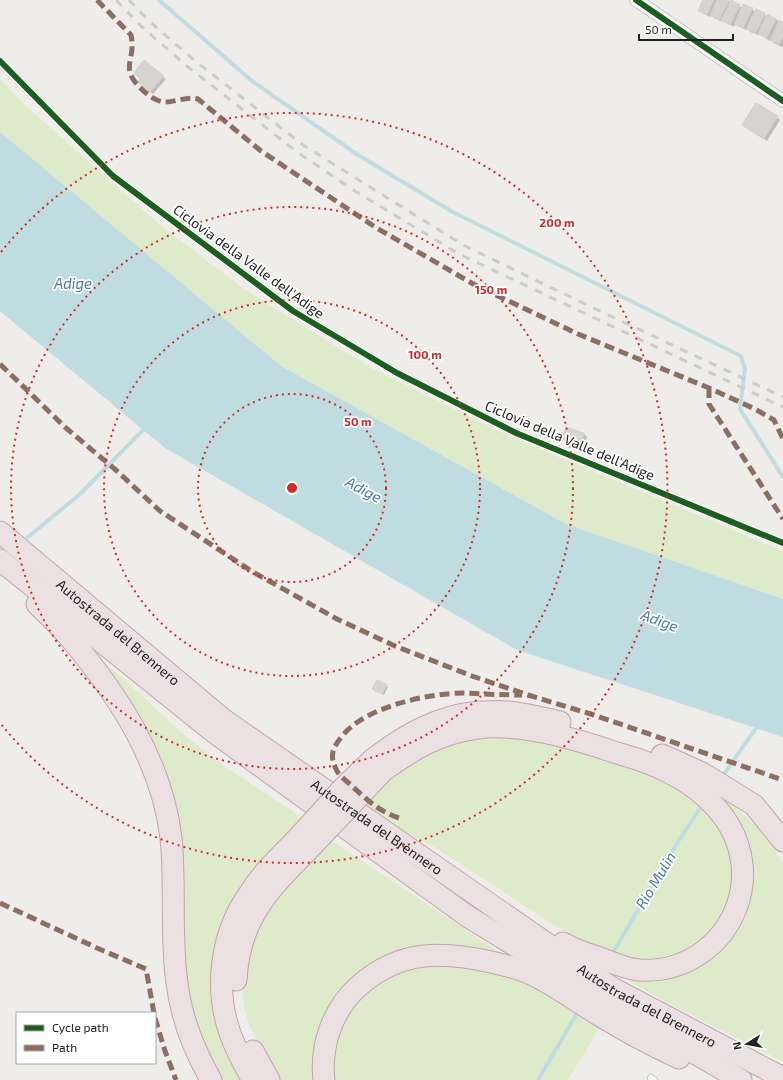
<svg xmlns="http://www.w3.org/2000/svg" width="783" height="1080" viewBox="0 0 783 1080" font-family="'Exo 2',sans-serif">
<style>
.grass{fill:#deebcb}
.water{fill:#bfdce1}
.shadow{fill:#0003}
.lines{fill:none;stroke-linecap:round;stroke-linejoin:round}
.stream{stroke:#bfdce1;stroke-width:4}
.building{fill:#d6d3d1;stroke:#d2cfcb}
.service-casing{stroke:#c6c5c4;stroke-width:8}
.minor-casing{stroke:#c6c5c4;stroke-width:14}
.motorway-casing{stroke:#c4a2ae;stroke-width:23}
.service{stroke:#fdfcfc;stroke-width:6}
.minor{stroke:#fdfcfc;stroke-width:12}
.motorway{stroke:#ebe1e3;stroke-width:21}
.rail{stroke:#cbcbcb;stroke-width:3;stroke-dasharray:8 8;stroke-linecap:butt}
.motorway-bridge-casing{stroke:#c4a2ae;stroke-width:23;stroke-linecap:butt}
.motorway-bridge{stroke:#ebe1e3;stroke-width:21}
.quiet{stroke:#8d6e63;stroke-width:5;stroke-dasharray:10 5;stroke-linecap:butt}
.cycleway-casing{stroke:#fff;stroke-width:8}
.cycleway{stroke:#1b5e20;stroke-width:6}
.ring{fill:none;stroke:#d62828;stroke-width:2;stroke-dasharray:2 4}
.labels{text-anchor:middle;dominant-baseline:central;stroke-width:3.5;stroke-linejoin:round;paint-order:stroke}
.street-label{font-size:14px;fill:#212121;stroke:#fff}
.water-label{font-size:15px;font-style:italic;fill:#4a799f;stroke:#fff}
.centre{fill:#d62828;stroke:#fff;stroke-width:2}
.ring-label{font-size:12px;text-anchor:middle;font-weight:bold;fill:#d62828;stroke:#fff;stroke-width:3.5;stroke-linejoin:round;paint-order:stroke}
</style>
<rect width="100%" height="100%" fill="#efedea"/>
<path class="grass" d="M0,79l25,26 134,119 85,65 126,78 139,69 274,115v48l-217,-75 -285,-158 -280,-232 -1,-2z
M88,648l61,54 27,26 41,33 86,57 -81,113 22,149h-28l-27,-64 -13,-177z
M486,734l68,8 116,37 49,43 15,40 -1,36 -22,40 -33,21 -37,4 -46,-14 -41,-24 -115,-75 -73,-40 3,-17 61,-45z
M705,790l17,6 22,19 18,17 14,20 7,12v198l-117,-60 -47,-27 44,4 86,-86z
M328,838l181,121 -141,10 -50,111h-41l-15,-26 -14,-33 -4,-13 -2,-27 15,-58z
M434,963l62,8 37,14 67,42 -32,53h-236v-33l20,-42 36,-30z"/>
<path class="water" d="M0,132l281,234 285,158 217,75v138l-266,-87 -352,-202 -165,-137z"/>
<path class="shadow" d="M704,0h23l4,3 8,3 3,2 10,1 3,3 9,2 3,3v-2l9,4 3,3 4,1v23l-1,1 -8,-4 -3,-4 -1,2 -11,-7v1l-9,-3 -3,-4 -1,2 -11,-6 -1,3 -11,-6 -1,1 -8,-4 -3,-3 -1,2 -8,-4 -3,-3z
M163,77l3,2 -13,15 -14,-12 2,-3z
M777,117l3,3 -13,21 -24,-16z
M584,434l3,3 -4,10 -17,-5 -3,-3z
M378,681l10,6 -4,8 -9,-5z"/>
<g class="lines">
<path class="stream" d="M159,0l93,81 106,74 93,56 290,145 4,13 -5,40 43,68
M28,537l51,-42 67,-68
M722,777l37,-53
M611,956l68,-116 24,-36
M538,1080l41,-70"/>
</g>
<path class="building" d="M703,0h11l-7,15 -9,-4z
M717,0h12l-10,20 -9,-5z
M731,0l9,5 -10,20 -9,-5z
M743,4l10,4 -10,20 -9,-4z
M756,9l9,4 -9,20 -10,-4z
M767,14l9,5 -9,19 -9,-4z
M779,20l4,2v14l-4,8 -9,-4z
M144,60l20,16 -14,16 -12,-10 2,-3 -6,-6z
M756,103l22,13 -14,23 -22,-14z
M566,427l18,6 -3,12 -19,-6z
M377,680l10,5 -5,9 -10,-5z"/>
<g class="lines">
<g class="service-casing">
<path id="service" d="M651,1078l3,2"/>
</g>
<g class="minor-casing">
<path id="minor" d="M636,0l147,101"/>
</g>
<g class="motorway-casing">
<g id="motorway">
<path id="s1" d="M0,532l224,188 358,248 32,21 169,89"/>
<path d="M0,560l215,173 252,183 140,86 134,78"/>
<path d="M37,604c11,11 23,22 33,34 49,58 92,124 101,200 5,48 -1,97 6,145 4,34 17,67 34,97"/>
<path d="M662,755l40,18 52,32 29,36"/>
<path d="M372,760c32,-25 65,-44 107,-48 10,0 20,-1 30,0 17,2 34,6 51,10"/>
<path d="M383,771c30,-22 57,-38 95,-43 42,-6 99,11 139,25 17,5 35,10 51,19 27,13 55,36 67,65 9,22 10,46 2,69 -15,41 -54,67 -98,64 -13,-1 -26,-7 -39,-12 -12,-4 -26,-8 -37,-15"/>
<path d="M236,980c3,-60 32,-90 72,-130"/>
<path d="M253,1051l16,29"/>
<path d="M253,1080c-9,-15 -17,-30 -23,-47 -16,-45 -9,-100 19,-139 13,-21 31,-38 48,-55"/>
<path d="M324,1080c-4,-35 9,-72 36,-95 40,-35 82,-34 131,-23 13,3 28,6 40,12 24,11 46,28 68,41 26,16 52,30 80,43"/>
</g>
</g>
<use href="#service" class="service"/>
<use href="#minor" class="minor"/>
<use href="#motorway" class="motorway"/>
<path class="rail" d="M116,0l26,27 46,40 109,85 53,36 109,66 324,153
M129,0l20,21 45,39 109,85 160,100 120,58 200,94"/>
<g class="motorway-bridge-casing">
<path id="motorway-bridge" d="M297,839l47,-52 28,-27
M308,850l75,-79"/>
</g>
<use href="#motorway-bridge" class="motorway-bridge"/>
<path class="quiet" d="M97,0l34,35c6,27 -15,33 15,58 5,4 12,9 19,9 11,0 22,-6 33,-3l63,52 114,76 100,58 103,49 131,54 46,21 19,11 9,19
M0,364l66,64 51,43 43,40 93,61 84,47 58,27 77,30 56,19 66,20 189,65
M709,388v16l74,115
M399,818c-19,-6 -33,-19 -47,-32 -5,-5 -12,-9 -15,-15 -8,-15 -5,-23 6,-36 23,-28 85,-42 121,-42 19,1 38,2 58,2
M0,903l97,45 49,21 8,44
M155,1018l10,33 11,29"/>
<g class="cycleway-casing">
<path id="cycleway" d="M636,0l147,101
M0,61l113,115 180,135 104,62 119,60 267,110"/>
</g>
<use href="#cycleway" class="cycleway"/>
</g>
<g class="ring">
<circle cx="292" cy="488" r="94"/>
<circle cx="292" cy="488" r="188"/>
<circle cx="292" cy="488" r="281"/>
<path d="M1 252A375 375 0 1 1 1 724"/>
</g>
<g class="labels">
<g class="street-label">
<text transform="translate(249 261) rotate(36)">Ciclovia della Valle dell'Adige</text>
<text transform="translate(570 440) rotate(23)">Ciclovia della Valle dell'Adige</text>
<text stroke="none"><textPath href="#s1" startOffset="155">Autostrada del Brennero</textPath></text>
<text stroke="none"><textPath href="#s1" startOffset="479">Autostrada del Brennero</textPath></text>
<text stroke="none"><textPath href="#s1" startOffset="803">Autostrada del Brennero</textPath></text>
</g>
<g class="water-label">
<text x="73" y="283">Adige</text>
<text transform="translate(364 489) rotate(28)">Adige</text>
<text transform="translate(660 620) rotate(20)">Adige</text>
<text transform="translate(655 880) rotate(-59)">Rio Mulin</text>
</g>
</g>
<circle cx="292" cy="488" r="6" class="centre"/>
<g class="ring-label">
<text x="557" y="227">200 m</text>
<text x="491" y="294">150 m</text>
<text x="425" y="359">100 m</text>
<text x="358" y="426">50 m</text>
</g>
<rect x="16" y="1012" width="140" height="52" fill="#ffffff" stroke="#a6a6a6"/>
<rect x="24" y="1025" width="20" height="6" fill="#1b5e20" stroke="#a6a6a6"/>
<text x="52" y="1032" font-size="12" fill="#212121">Cycle path</text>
<rect x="24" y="1045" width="20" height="6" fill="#8d6e63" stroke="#a6a6a6"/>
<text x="52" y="1052" font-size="12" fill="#212121">Path</text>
<g transform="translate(747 1044) rotate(259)" stroke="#ffffff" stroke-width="3" paint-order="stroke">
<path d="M0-3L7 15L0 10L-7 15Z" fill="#212121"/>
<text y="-6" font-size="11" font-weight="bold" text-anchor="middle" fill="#212121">N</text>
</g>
<path d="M639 34v6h94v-6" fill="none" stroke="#212121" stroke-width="2"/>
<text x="645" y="34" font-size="12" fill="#212121" stroke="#ffffff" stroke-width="3" paint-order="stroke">50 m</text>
</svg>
